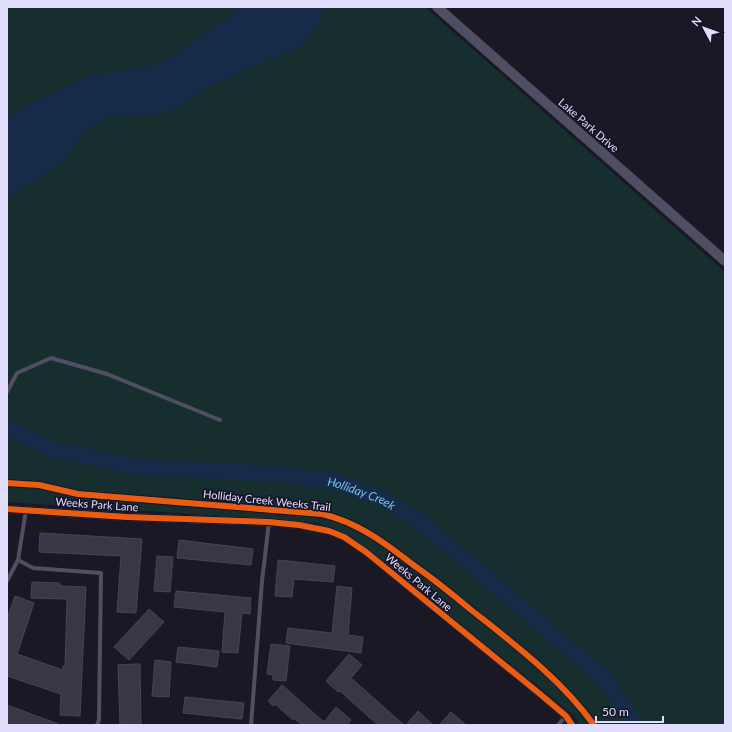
<svg xmlns="http://www.w3.org/2000/svg" width="732" height="732" viewBox="0 0 732 732" font-family="Lato,sans-serif">
<style>
.green{fill:#172e2e}
.water{fill:#152b47}
.lines{fill:none;stroke-linecap:round;stroke-linejoin:round}
.river{stroke:#152b47;stroke-width:16}
.building{fill:#393745;stroke:#474456}
.service{stroke:#4f4e63;stroke-width:4}
.minor{stroke:#4f4e63;stroke-width:8}
.tertiary{stroke:#4f4e63;stroke-width:10}
.cycleway-casing{stroke:#161329;stroke-width:8}
.cycleway{stroke:#e95d12;stroke-width:6}
.labels{text-anchor:middle;dominant-baseline:central;stroke-width:3.5;stroke-linejoin:round;paint-order:stroke}
.street-label{font-size:11px;fill:#e0defc;stroke:#161329}
.water-label{font-size:12px;font-style:italic;fill:#77c0f1;stroke:#161329}
</style>
<rect width="100%" height="100%" fill="#1a1824"/>
<path class="green" d="M7,7h418l300,265v453h-146l-4,-8 -21,-18 -202,-162 -22,-10 -13,-4 -48,-4 -262,-17z"/>
<path class="water" d="M249,7h73l-1,14 -9,14 -12,12 -87,37 -29,19 -21,11 -53,4 -13,5 -16,14 -19,25 -55,36v-79l16,-12 65,-31 69,-12 12,-6 72,-49z"/>
<g class="lines">
<path class="river" id="s1" d="M7,428l47,22 90,18 136,6 56,8 47,17 39,24 184,157 31,45"/>
</g>
<path class="building" d="M40,533l102,6 -6,74 -19,-1 4,-56 -82,-4z
M179,540l74,9 -2,16 -74,-7z
M157,556l16,1 -3,35 -16,-1z
M278,560l57,6 -2,16 -39,-3 -2,18 -17,-1z
M32,582l28,1v3l26,1 -6,129 -20,-1 1,-21 -54,-18v-57l8,-23 19,7 -17,51 46,16v-4h2l2,-67 -36,-1z
M337,586l15,2 -4,47 15,2 -2,16 -75,-10 2,-15 44,5z
M176,591l75,7 -1,16 -8,-1 -4,40 -16,-1 3,-40 -51,-5z
M149,609l15,13 -35,38 -15,-13z
M271,644l19,2 -4,35 -13,-1v-5l-6,-1z
M178,647l41,4 -2,16 -41,-5z
M349,654l13,11 -11,13 53,47h-26l-38,-34 -2,1 -12,-11z
M155,660l16,2 -2,35 -17,-1z
M135,664h5l1,61h-21l-2,-60z
M282,685l42,37 12,-15 15,13 -4,5h-45l-8,-7 -1,2 -18,-16 -2,2 -5,-5z
M185,697l59,6 -2,16 -59,-6z
M7,705l51,19v1h-51z
M418,711l15,14h-27z
M451,712l15,13h-27z"/>
<g class="lines">
<path class="service" d="M7,392l10,-19 34,-15 56,16 113,46
M18,560l15,8 68,5 -2,147 -2,5
M7,581l11,-21 8,-50
M251,725l11,-144 7,-59
M558,725l8,-9"/>
<path class="minor" d="M7,509l120,8 142,5 30,3 30,6 15,6 22,15 174,142 26,22 6,9"/>
<path class="tertiary" d="M437,7l288,254"/>
<g class="cycleway-casing">
<path id="cycleway" d="M7,483l32,2 39,9 244,20c35,8 63,29 90,50 20,14 39,29 58,45 44,35 91,70 124,116
M7,509l120,8 142,5 30,3 30,6 15,6 22,15 174,142 26,22 6,9"/>
</g>
<use href="#cycleway" class="cycleway"/>
</g>
<g class="labels">
<g class="street-label">
<text transform="translate(589 125) rotate(41)">Lake Park Drive</text>
<text transform="translate(267 500) rotate(6)">Holliday Creek Weeks Trail</text>
<text transform="translate(97 504) rotate(4)">Weeks Park Lane</text>
<text transform="translate(419 582) rotate(40)">Weeks Park Lane</text>
</g>
<g class="water-label">
<text stroke="none"><textPath href="#s1" startOffset="364">Holliday Creek</textPath></text>
</g>
</g>
<rect width="732" height="732" fill="none" stroke="#e0defc" stroke-width="16"/>
<g transform="translate(704 28) rotate(311)" stroke="#161329" stroke-width="3" paint-order="stroke">
<path d="M0-3L7 15L0 10L-7 15Z" fill="#e0defc"/>
<text y="-6" font-size="11" font-weight="bold" text-anchor="middle" fill="#e0defc">N</text>
</g>
<path d="M596 716v6h67v-6" fill="none" stroke="#e0defc" stroke-width="2"/>
<text x="602" y="716" font-size="12" fill="#e0defc" stroke="#161329" stroke-width="3" paint-order="stroke">50 m</text>
</svg>
